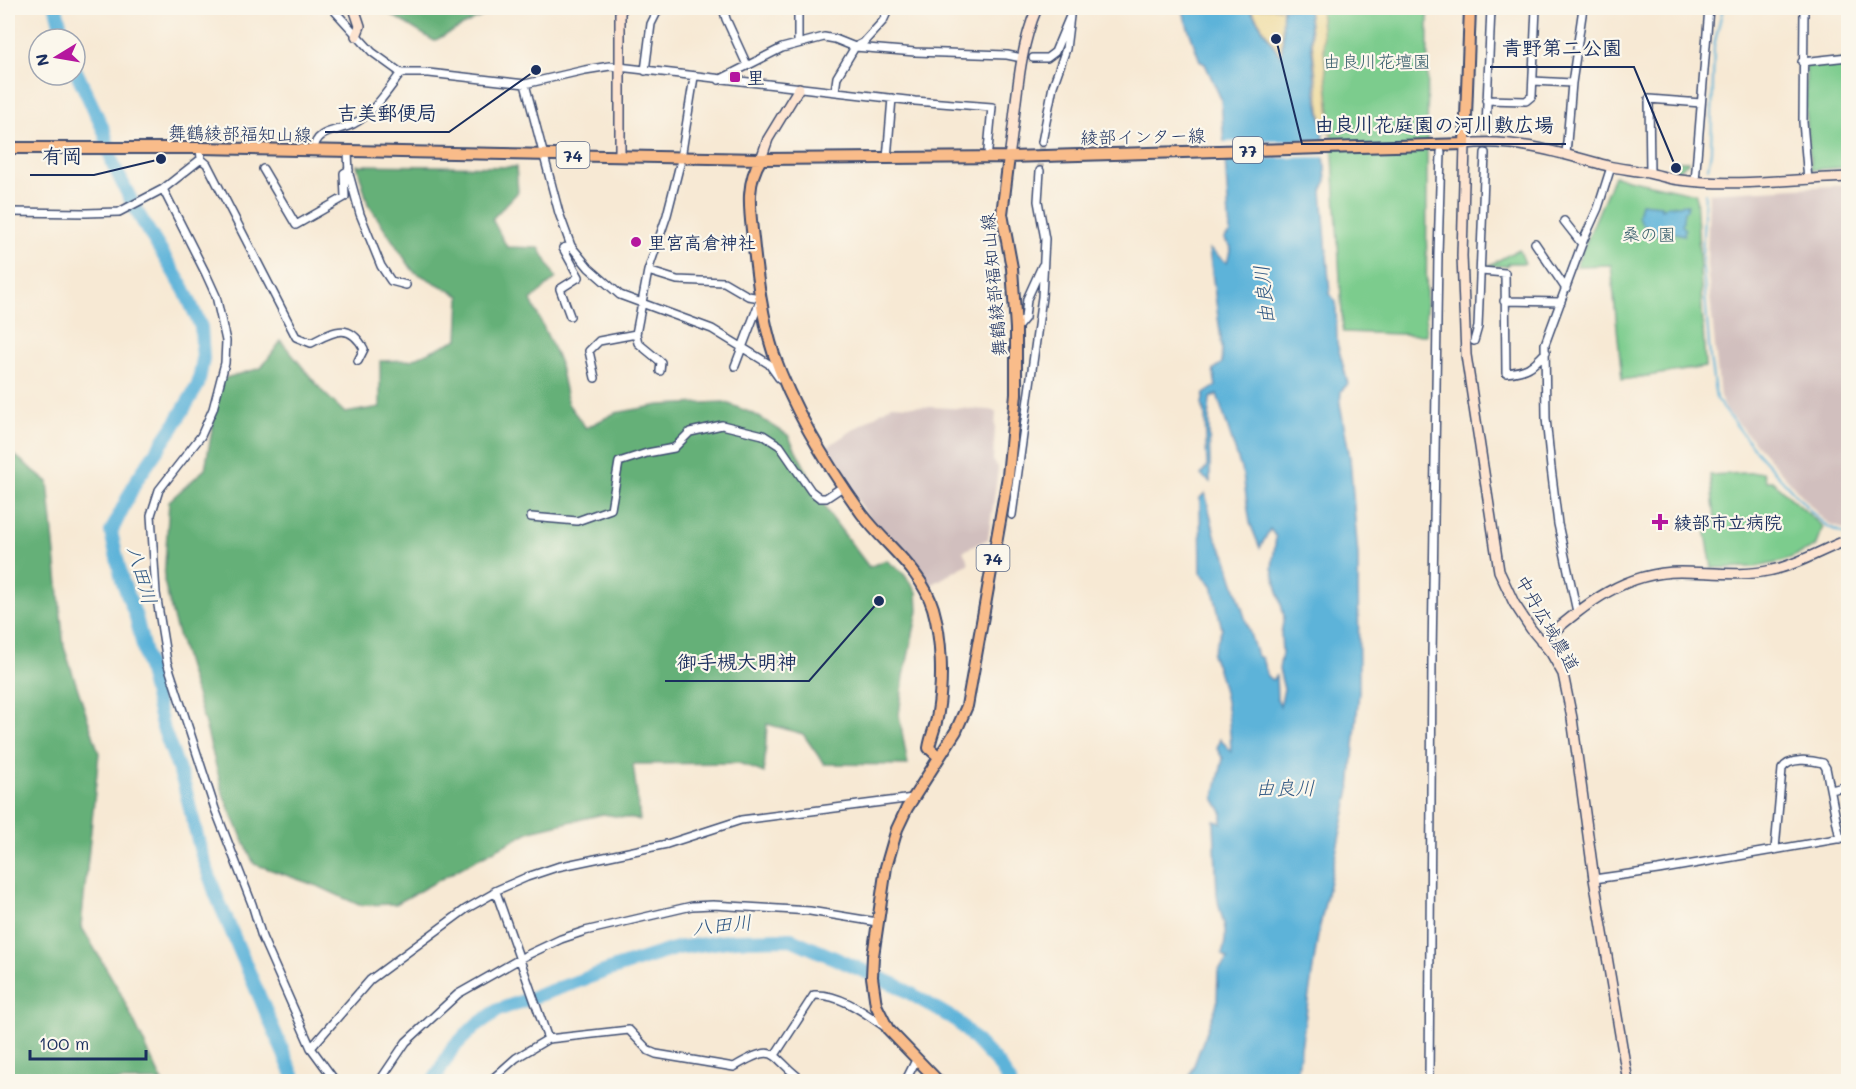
<svg xmlns="http://www.w3.org/2000/svg" width="1856" height="1089" viewBox="0 0 1856 1089" font-family="Mali,'Klee One',sans-serif">
<style>
.industrial{fill:#d1bfbe}
.green{fill:#7ccc8d;stroke:#4c7e76;stroke-width:1.5}
.forest{fill:#65b078;stroke:#40706b;stroke-width:1.5}
.sand{fill:#eeda9e;stroke:#84847e;stroke-width:1.5}
.water{fill:#5db3d9;stroke:#3c719c;stroke-width:1.5}
.pier{fill:#f7e9d4}
.lines{fill:none;stroke-linecap:round;stroke-linejoin:round}
.stream{stroke:#5db3d9;stroke-width:2}
.river{stroke:#5db3d9;stroke-width:14}
.street-tunnel{stroke:#cbc4bc;stroke-width:7;stroke-dasharray:7 3.5;stroke-linecap:butt}
.street-casing{stroke:#3c4b70;stroke-width:10}
.secondary-casing{stroke:#3c4b70;stroke-width:12}
.primary-casing{stroke:#3c4b70;stroke-width:14}
.street{stroke:#fff;stroke-width:7}
.secondary{stroke:#fde4d0;stroke-width:9}
.primary{stroke:#f9bc8a;stroke-width:10}
.poi-dot{fill:#b5179e;stroke:#fbf7ec;stroke-width:2}
.labels{text-anchor:middle;dominant-baseline:central;stroke-width:4.5;stroke-linejoin:round;paint-order:stroke}
.shield{fill:#fbf7ec;stroke:#5e6b89;stroke-width:1.5}
.shield-label{font-size:16px;font-weight:bold;fill:#1b2f5e}
.park-label{font-size:18px;fill:#385e6c;stroke:#fbf7ec}
.poi-label{font-size:18px;font-weight:bold;fill:#1b2f5e;stroke:#fbf7ec;text-anchor:start}
.street-label{font-size:18px;fill:#1b2f5e;stroke:#fbf7ec}
.water-label{font-size:20px;font-style:italic;fill:#2f5783;stroke:#fbf7ec}
.leader{fill:none;stroke:#1b2f5e;stroke-width:2}
.callout-dot{fill:#1b2f5e;stroke:#fbf7ec;stroke-width:2}
.callout-label{font-size:20px;text-anchor:middle;font-weight:bold;fill:#1b2f5e;stroke:#fbf7ec;stroke-width:4.5;stroke-linejoin:round;paint-order:stroke}
</style>
<rect width="100%" height="100%" fill="#fbf7ec"/>
<filter id="ink" filterUnits="userSpaceOnUse"><feTurbulence type="fractalNoise" baseFrequency=".0167" numOctaves="2"/><feDisplacementMap in="SourceGraphic" scale="12" xChannelSelector="R" yChannelSelector="G"/><feConvolveMatrix kernelMatrix="1 2 1 2 8 2 1 2 1" color-interpolation-filters="sRGB"/></filter>
<filter id="wash" filterUnits="userSpaceOnUse"><feTurbulence type="fractalNoise" baseFrequency=".008" numOctaves="4" result="noise"/><feDisplacementMap in="SourceGraphic" scale="24" xChannelSelector="R" yChannelSelector="G"/><feGaussianBlur stdDeviation="1.35" result="paint"/><feColorMatrix in="noise" values="0 0 0 0 0 0 0 0 0 0 0 0 0 0 0 0 0 1.4 0 .05"/><feComposite in="paint" operator="in"/></filter>
<g filter="url(#wash)">
<rect width="100%" height="100%" fill="#f7e9d4"/>
<path class="industrial" d="M1848,185v346l-20,-8 -7,-6 -95,-107 -6,-14 -13,-131 2,-72z
M892,405l98,5 6,2 -3,48 5,9 -10,70 -25,12 6,12 -43,25 -58,-71 -43,-69z"/>
<path class="green" d="M1320,8h108l-2,327 -83,-3 -11,-195z
M1848,59v108l-37,3 -5,-59v-46z
M1672,161h16v2l-13,9h-5z
M1614,176l82,18 9,173 -83,13 -11,-115 -35,1z
M1519,249l6,14h-16l-2,3h-19z
M1763,472l3,9h6l51,46 -8,20 -34,15 -25,5 -44,1 -8,-46 11,-3 -5,-44z"/>
<path class="forest" d="M380,8h115l-1,2 -60,31z
M357,165l159,2 2,25 -26,27 15,28 32,1 17,30 -25,22 28,61 9,43 18,24 29,-15 45,-8 64,-3 30,12 34,21 41,79 40,53 17,-7 17,13 14,19 1,19 -14,65 -5,39 9,50 -84,-1 -21,-30 -36,-10 -3,49 -25,-10 -106,1 7,56 -37,-6 -72,17 -63,33 -72,40 -37,1 -39,-18 -66,-23 -30,-67 -19,-73 -31,-103 -10,-40 5,-80 36,-32 16,-90 40,-11 20,-27 42,51 22,21 35,-6v-46l31,-1 47,-21 2,-43 -47,-25 -45,-67z
M8,450l40,32 16,165 35,106 -18,173 38,64 43,91h-154z"/>
<path class="sand" d="M1250,8h33l-1,50z
M1308,8h12l12,129 -10,-12z"/>
<path class="water" d="M1183,8h66l32,49c4,-16 0,-32 2,-49h25l8,86 6,31 4,57 -4,9 8,103 6,8 1,41 11,41 -7,7 -1,13 10,54 8,98 1,136 -9,97 -32,146 -22,146h-108l29,-77 1,-33 10,-12 -6,-5c9,-29 -3,-35 -5,-61 -1,-24 -2,-48 -3,-72l8,2v-11l-8,-14 9,-39 -6,-10 3,-10 11,12c-1,-33 -6,-67 -19,-97l10,-25 -10,-44 -11,-12 -1,-75 5,-5 11,46 9,15 32,102 5,2 5,18 5,4 4,-4 1,22 3,8 4,-17 -5,-20 3,-16 -1,-19 3,-18 -12,-48 4,-31 -6,-8 -10,19 -10,-25 -7,-48 -26,-81 -7,4c-3,28 1,56 0,84l-9,-7 6,-8 -2,-51 -3,-12 2,-10 12,-8 -3,-16 9,-7v-16l-13,-98 18,14 4,-16 -7,-8 6,-6 -9,-134 -16,-35 -5,-3 -15,-42z
M1641,203l20,2v4l6,-3 21,-2 -1,6 -3,1 -2,15 3,2 -1,7 -13,-3 -3,2 -8,-2 -4,3 -9,-5 -1,-4 -3,-1 -5,-9z"/>
<path class="pier" d="M1327,140l1,17 -105,2 -1,-17z"/>
<g class="lines">
<path class="stream" d="M1708,168l3,-17 3,-105 9,-38
M1705,193l-3,62 8,103 6,41 40,52 61,67 10,8 19,9"/>
<path class="river" d="M56,8l8,31
M75,69l29,62 9,33 24,48 47,77 17,38 2,32 -5,26 -25,42 -37,54 -25,51 11,48 14,37 26,108 22,59 17,68 15,43 80,187
M433,1082l19,-33 22,-22 24,-17 114,-41 65,-21 57,-8 57,-1 107,47 59,35 41,43 12,18"/>
</g>
</g>
<g filter="url(#ink)">
<g class="lines">
<path class="street-tunnel" d="M1485,153l1,-25
M1040,171l2,-29"/>
<g class="street-casing">
<path id="street" d="M332,8l40,44 29,21h28l96,11 60,-14 25,-4 305,35 77,6 -4,43
M723,8l3,11 21,46
M1804,8l-1,114 5,58
M798,42v-29l4,-5
M1033,58h14l8,-6 15,-36 -4,33 -13,37 -11,56
M1802,62l46,-5
M645,71l6,-47 8,-16
M719,80l63,-32 42,-11 11,2 20,8 60,5 92,3 10,2
M1533,81l39,2
M525,84l34,129 12,33 18,22 31,27 92,34 57,35 10,14
M835,91l2,-14 18,-30 8,-4 20,-22 6,-13
M1486,100l40,1 6,-5 4,-88
M1486,128l5,-120
M314,150c1,-21 24,-18 39,-26 20,-10 35,-34 48,-51
M348,152l1,22 11,40 21,52 10,15 15,4
M1566,154l6,-71 11,-75
M201,159l6,5 89,173 15,6c22,-11 38,-22 53,6l-6,12
M887,159l5,-61
M263,169l33,56 49,-28 -1,-24 5,-3
M1650,173l-1,-74 52,4
M1695,182l14,-174
M163,189l43,85 10,22 10,45 -1,22 -12,46 -12,27 -42,54 -8,25 5,78 11,69 48,147 37,95 10,33 49,111 25,34
M8,212l78,1 33,-1 44,-23 38,-30 -1,-11
M1564,221l18,23
M1535,243l31,46
M648,271l29,9 47,2 24,14 13,2 -26,68
M1481,271l24,2 1,100c21,-2 25,-5 40,-21
M1504,301l57,1
M570,316l-10,-27 19,-12 -16,-29 8,-2
M1016,329l9,-11 2,-19 15,-33
M1474,341l4,-14 7,-174
M660,371l1,-9 -23,-19 -2,-9 12,-63 19,-56 13,-51 14,-87
M595,378l-6,-27 10,-10 37,-7
M1012,515l30,-218 3,-58 -7,-38 2,-30
M531,517l46,4 34,-12 8,-47 28,-9 27,-5 16,-16 32,-7 41,10 17,11 31,45 9,7h6l18,-12
M1577,612l-19,-88 -7,-56 -5,-50 -1,-74 38,-103 15,-33 13,-41
M1831,790l17,-4
M1775,849l7,-80c7,-12 29,-9 41,-6l3,5 14,71
M1594,879l64,-9 190,-33
M496,892l52,147
M311,1048l59,-68 96,-71 30,-17 -1,-1 32,-14 30,-10 110,-23 74,-24 172,-22
M775,1055l39,-60c27,-1 51,18 71,32
M379,1082l27,-40 52,-48 67,-38 36,-17 24,-8 107,-25 21,-1 97,6 67,11
M489,1082l27,-24 32,-19 81,-9 20,21 7,3 78,13c47,-28 36,-8 71,15
M905,1082l12,-24
M1429,1082l3,-425 6,-403 3,-102"/>
</g>
<g class="secondary-casing">
<path id="secondary" d="M354,8l6,18 -4,10
M620,155v-143l3,-4
M1009,157c8,-50 8,-103 28,-149
M761,159l7,-20 31,-51
M1541,642c42,-35 81,-70 139,-70 30,0 62,5 92,-2 26,-5 51,-21 76,-30
M1628,1082l-34,-203 -22,-161 -9,-44 -12,-21 -20,-24 -17,-26 -15,-32 -33,-216 -4,-99 3,-112c49,-6 95,9 143,22 13,3 27,4 40,7 11,2 21,6 32,7 56,7 112,-1 168,-3"/>
</g>
<g class="primary-casing">
<path id="primary" d="M8,148h192l561,11 248,-2 456,-13 5,-136
M761,159c-16,25 -11,52 -8,80 4,39 9,79 21,116 19,54 55,113 88,159 24,32 59,55 71,94 9,31 10,73 5,104 -1,12 -7,23 -9,36l10,9
M939,1082l-51,-53 -12,-24 -4,-28 1,-21 13,-89 11,-38 10,-21 49,-77 11,-25 41,-230 8,-82v-65l-4,-61 -10,-54 7,-57"/>
</g>
<use href="#street" class="street"/>
<use href="#secondary" class="secondary"/>
<use href="#primary" class="primary"/>
</g>
</g>
<g class="poi-dot">
<rect x="729" y="71" width="12" height="12" rx="3"/>
<circle cx="636" cy="242" r="6"/>
<path d="M1657 513h6v6h6v6h-6v6h-6v-6h-6v-6h6z"/>
</g>
<g class="labels">
<g class="shield">
<rect x="1233" y="137" width="30" height="26" rx="4.5"/>
<rect x="556.5" y="142" width="33" height="26" rx="4.5"/>
<rect x="976.5" y="545" width="33" height="26" rx="4.5"/>
</g>
<g class="shield-label">
<text x="1248" y="150">77</text>
<text x="573" y="155">74</text>
<text x="993" y="558">74</text>
</g>
<g class="park-label">
<text x="1377" y="61">由良川花壇園</text>
<text x="1649" y="234">桑の園</text>
</g>
<g class="poi-label">
<text x="747" y="77">里</text>
<text x="648" y="242">里宮高倉神社</text>
<text x="1674" y="522">綾部市立病院</text>
</g>
<g class="street-label">
<text transform="translate(240 133) rotate(1)">舞鶴綾部福知山線</text>
<text transform="translate(1143 136) rotate(-1)">綾部インター線</text>
<text transform="translate(993 285) rotate(-95)">舞鶴綾部福知山線</text>
<text transform="translate(1548 623) rotate(60)">中丹広域農道</text>
</g>
<g class="water-label">
<text transform="translate(1263 295) rotate(-96)">由良川</text>
<text transform="translate(143 575) rotate(74)">八田川</text>
<text x="1285" y="787">由良川</text>
<text transform="translate(722 924) rotate(-6)">八田川</text>
</g>
</g>
<path class="leader" d="M1676 168L1634 67H1490M536 70L449 132H325M1276 39L1302 144H1566M161 159L94 175H30M879 601L809 681H665"/>
<g class="callout-dot">
<circle cx="1676" cy="168" r="6"/>
<circle cx="536" cy="70" r="6"/>
<circle cx="1276" cy="39" r="6"/>
<circle cx="161" cy="159" r="6"/>
<circle cx="879" cy="601" r="6"/>
</g>
<g class="callout-label">
<text x="1562" y="55">青野第二公園</text>
<text x="387" y="120">吉美郵便局</text>
<text x="1434" y="132">由良川花庭園の河川敷広場</text>
<text x="62" y="163">有岡</text>
<text x="737" y="669">御手槻大明神</text>
</g>
<rect width="1856" height="1089" fill="none" stroke="#fbf7ec" stroke-width="30"/>
<g transform="translate(57 57) rotate(259)"><circle r="28" fill="#fbf7ec" stroke="#a1a7b3" stroke-width="1.5"/>
<path d="M0-4.5L10 22L0 15L-10 22Z" fill="#b5179e"/>
<text y="-9" font-size="16" font-weight="bold" text-anchor="middle" fill="#1b2f5e">N</text>
</g>
<path d="M30 1050v9h116v-9" fill="none" stroke="#1b2f5e" stroke-width="3"/>
<text x="39" y="1050" font-size="18" fill="#1b2f5e" stroke="#fbf7ec" stroke-width="4.5" paint-order="stroke">100 m</text>
</svg>
